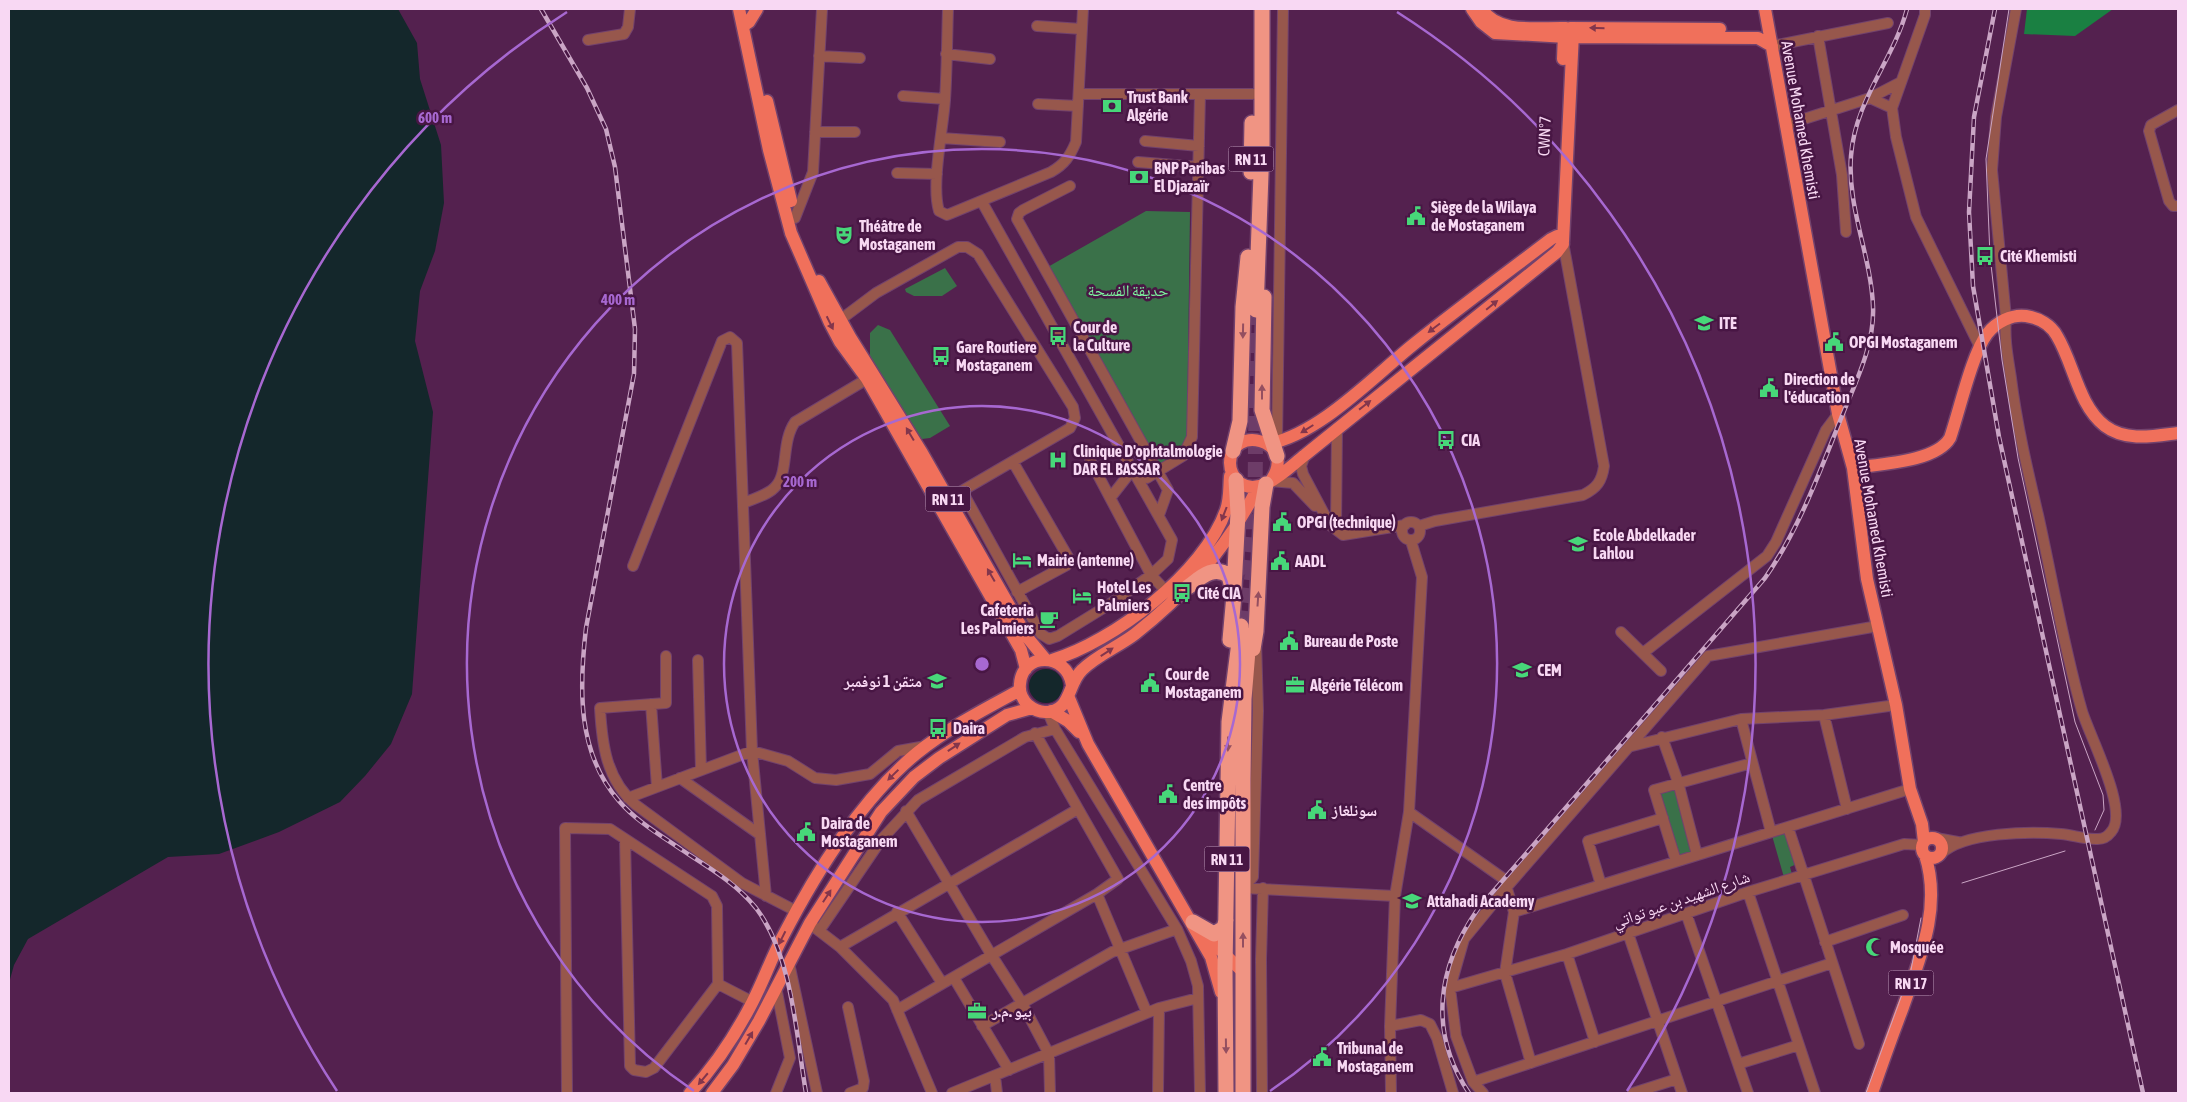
<svg xmlns="http://www.w3.org/2000/svg" width="2187" height="1102" viewBox="0 0 2187 1102" font-family="'Asap Condensed','Noto Naskh Arabic',sans-serif">
<style>
.green{fill:#3a7149}
.forest{fill:#1a8042}
.water{fill:#14272b}
.lines{fill:none;stroke-linecap:round;stroke-linejoin:round}
.highway-tunnel{stroke:#6d3c68;stroke-width:15;stroke-dasharray:15 8;stroke-linecap:butt}
.minor-casing{stroke:#72426d;stroke-width:12}
.major-casing{stroke:#72426d;stroke-width:15}
.highway-casing{stroke:#72426d;stroke-width:18}
.minor{stroke:#97574c;stroke-width:10}
.major{stroke:#f0705b;stroke-width:12}
.highway{stroke:#f09483;stroke-width:15}
.tram{stroke:#caa5c5;stroke-width:1}
.rail-casing{stroke:#caa5c5;stroke-width:4.5}
.rail{stroke:#481644;stroke-width:2.5;stroke-dasharray:8;stroke-linecap:butt}
.oneway{fill:#83364c}
.oneway2{fill:#944f60}
.ring{fill:none;stroke:#a768d1;stroke-width:2.5}
.labels{text-anchor:middle;dominant-baseline:central;stroke-width:5;stroke-linejoin:round;paint-order:stroke}
.shield{fill:#481644;stroke:#c39ebe;stroke-width:1}
.shield-label{font-size:15px;font-weight:bold;fill:#f8d8f3}
.poi-label{font-size:16px;font-weight:bold;fill:#f8d8f3;stroke:#481644;text-anchor:start}
.street-label{font-size:16px;fill:#f8d8f3;stroke:#481644}
.park-label{font-size:16px;fill:#7df59f;stroke:#481644}
.centre{fill:#a768d1;stroke:#481644;stroke-width:2.5}
.ring-label{font-size:15px;text-anchor:middle;font-weight:bold;fill:#a768d1;stroke:#481644;stroke-width:5;stroke-linejoin:round;paint-order:stroke}
</style>
<rect width="100%" height="100%" fill="#54214f"/>
<path class="green" d="M1146,211l44,1 -3,223 -9,18 -17,13 -115,-198z
M945,268l12,18 -15,10h-28l-8,-4 -1,-3z
M878,325l12,5 60,96 -20,12 -8,1 -6,-5 -46,-77v-24z
M1678,782l19,73 -21,6 -22,-71z
M1788,827l11,36 -9,4 3,11 -8,3 -14,-49z"/>
<path class="forest" d="M2027,9h86l-38,27 -51,-2z"/>
<path class="water" d="M9,9h389l19,34 3,36 21,66 3,58 -9,48 -15,40 -5,50 18,71 -21,282 -21,50 -26,32 -25,26 -61,30 -60,22 -51,3 -140,82 -14,26 -5,18z
M1029 686a17 17 0 1 1 34 0a17 17 0 1 1-34 0Z"/>
<g class="lines">
<path class="highway-tunnel" d="M1252,338v67
M1256,348v-38
M1255,500l1,-104
M1246,575l5,-44v-38
M1246,626l7,-60"/>
<g class="minor-casing">
<path id="minor" d="M948,9c-1,30 -1,61 -3,91 -2,29 -14,85 -6,111l8,4 104,-43c14,-8 19,-16 25,-30l7,-133
M1925,9v6l-33,93 4,29 20,80 64,130
M1037,26l45,3
M1818,36l24,139 4,57
M588,40l36,-6 4,-7 2,-18
M1772,46l116,-23
M946,54l44,5
M819,56l41,2
M1079,94h174
M903,96l42,3
M1870,98l22,10
M1038,104l40,2
M2178,110l-27,15 -2,6 20,70 4,5h5
M1785,125l85,-27 31,-16
M815,132h40
M941,138l59,4
M1145,141l54,5
M1138,162l61,5
M897,173l40,1
M1070,186l-47,24 -4,3 -2,6 151,271 -9,25
M982,202l190,338 -4,19 -17,16 15,16
M795,218l18,-46 9,-163
M840,320l36,-27 82,-46h9l11,7 95,153 2,11 -5,10 -122,71
M1277,442l6,-433
M1305,455l-4,11 2,8 27,51 13,10 62,-10
M1013,462l55,95 -1,8 -50,27
M1147,478l36,-22 9,-19 8,-342
M1270,481l23,2 22,23
M962,491l79,143 8,5 9,-3 52,-32 41,-29 -61,-115
M1111,497l22,-28
M744,503c10,-5 25,-8 32,-17 13,-15 5,-44 19,-64l72,-43
M1402 531a9 9 0 1 1 18 0a9 9 0 1 1-18 0Z
M1419,526l16,-5 148,-26c14,-7 19,-14 21,-29l-41,-224
M1336,527l1,-99
M633,566l89,-225 8,-4 7,6 15,408 14,145
M1621,632l40,39
M1643,653l124,-97 9,-14 50,-112 12,-16
M666,656v47l-66,5c2,36 6,72 36,97l106,78 54,28
M698,660l3,110
M651,704l6,83
M1048,712l7,17 122,200 14,32 7,25 2,107
M1824,715l23,94
M1741,719l30,113
M1662,737l16,45 19,73
M1632,746l109,-27 83,-4 72,-10
M680,778l79,56
M628,798l124,-47 36,10 27,17 21,2 34,-6 28,-23 28,-5
M906,811l86,145 30,47 27,51 1,39
M1409,812l95,67 10,33 396,-123
M1788,827l71,217
M1936,838l22,4
M1941,854c22,-22 90,-23 120,-20 12,1 25,6 37,5 5,0 10,-3 13,-7 19,-20 -22,-97 -29,-121 -18,-63 -29,-128 -43,-192 -11,-47 -22,-93 -28,-141 -3,-20 -7,-39 -5,-60l-14,-148 4,-53 20,-108
M1676,861l-22,-71 98,-27
M1601,885l-13,-44 75,-23
M1243,888l10,-11 5,-166 -2,-70
M1243,888l152,8
M1748,892l67,201
M1097,894l50,119
M897,912l45,71
M1514,912l-9,61 26,90
M1686,913l62,180
M814,927l26,20 53,53 39,93
M819,931l62,-91 37,-40 107,-63 30,-8
M1628,933l54,160
M1825,942l78,-27
M840,947l238,-138
M1567,954l28,88
M789,963l28,130
M954,978l55,92
M718,984l35,18
M1450,988l117,-34 181,-62 156,-48 18,1
M848,1007l16,74 -1,7 -13,5
M897,1010l200,-116 21,-15 -83,-146
M982,1026l130,-74 65,-23
M1390,1026l31,-6 9,4 7,14 16,55
M1738,1064l61,-19
M995,1076l2,17
M1473,1082l359,-119
M567,1093l-2,-265 45,1 102,67 5,10 1,78 -64,84 -8,4 -12,-2 -4,-4 -5,-227
M776,1093l14,-35 -14,-71
M952,1093l207,-85 39,-10
M1158,1093l1,-85
M1262,1093l-1,-134 2,-71
M1391,1093l-1,-67 5,-130 14,-84 13,-235 -11,-36
M1483,1093l-10,-11 -17,-46 -6,-48 14,-49 41,-50 203,-233 170,-30
M1633,1093l44,-14"/>
</g>
<g class="major-casing">
<path id="major" d="M739,9l30,141 22,83 39,90 10,19 27,37 154,271 5,19
M1472,9l9,13 14,11 72,4
M1482,9c16,26 58,18 84,19
M1765,9l73,405 15,54 14,111 29,126 14,84 12,35 2,18
M743,26l6,-4 8,-13
M1570,28l150,1
M1570,37l188,1 14,8
M1563,59l1,-25
M767,101l24,100
M1563,242l10,-209
M819,281l31,56 72,116 105,184 19,23
M1267,444c52,-9 107,-68 147,-100 45,-36 91,-70 137,-105l6,-3
M1853,468c27,-4 83,-6 97,-30 9,-26 22,-84 37,-104 9,-12 25,-20 39,-18 13,2 25,9 31,20 17,28 21,69 48,90 21,16 49,10 73,7
M1272,479c25,-39 -41,-56 -42,-16 0,8 4,15 10,20 21,15 49,-16 65,-28l252,-203 6,-8
M1052,660c61,-18 152,-87 174,-150 4,-11 3,-23 4,-34
M1072,685c-5,-33 -50,-33 -52,-1 -1,8 3,16 8,21 5,4 11,7 17,7 27,0 22,-28 37,-42 15,-15 36,-23 53,-36 52,-41 94,-88 123,-147
M1069,698l19,46 123,213 10,35
M1051,711l17,10 11,11
M1922 848a10 10 0 1 1 20 0a10 10 0 1 1-20 0Z
M1203,933l41,40
M690,1093c25,-27 45,-57 62,-90 11,-21 19,-44 30,-65 33,-64 79,-139 135,-185 31,-25 68,-44 103,-63
M712,1093l21,-28 26,-44 51,-98 71,-111 33,-35 25,-19 68,-43 25,-7
M1872,1093c10,-29 20,-57 31,-86 17,-49 39,-100 22,-152"/>
</g>
<g class="highway-casing">
<path id="highway" d="M1251,172l1,-49
M1264,297l-2,113 15,46
M1256,310l6,-163v-138
M1233,451l7,-30 3,-114 5,-50
M1188,587c12,-9 26,-23 41,-11l5,19 -4,45
M1234,588l4,-75 -2,-33
M1253,649l3,-18 6,-124 4,-23
M1193,922l21,12 10,-6 2,-8
M1226,1093l-1,-124 4,-247 12,-96
M1243,1093v-313l1,-81 4,-48 -1,-16"/>
</g>
<use href="#minor" class="minor"/>
<use href="#major" class="major"/>
<use href="#highway" class="highway"/>
<path class="tram" d="M2009,9l-23,150 4,97 12,104 16,98 57,264 28,73 1,15 -9,20
M1962,883l103,-32
M1866,1093l45,-123 10,-52"/>
<g class="rail-casing">
<path id="rail" d="M541,9l46,79 19,41 9,38 20,162 -1,45 -48,254c-7,60 -9,125 33,173 17,20 41,34 63,49 26,17 54,33 74,58 37,49 40,127 50,185
M1995,9l-21,108 -5,95 4,74 26,151 144,656
M1469,1093c-41,-61 -32,-126 9,-184l287,-331c34,-49 53,-102 75,-157 14,-36 35,-75 33,-115 -2,-50 -26,-99 -22,-150 4,-56 43,-97 56,-147"/>
</g>
<use href="#rail" class="rail"/>
</g>
<defs><path id="oneway-solid" d="M-6-.8H1V-3.2L6.5 0L1 3.2V.8H-6Z" transform="scale(1.25)"/></defs>
<g class="oneway">
<use href="#oneway-solid" transform="translate(1597 28) rotate(-179)"/>
<use href="#oneway-solid" transform="translate(1492 305) rotate(-39)"/>
<use href="#oneway-solid" transform="translate(830 323) rotate(64)"/>
<use href="#oneway-solid" transform="translate(1434 328) rotate(143)"/>
<use href="#oneway-solid" transform="translate(1365 405) rotate(-38)"/>
<use href="#oneway-solid" transform="translate(1307 429) rotate(148)"/>
<use href="#oneway-solid" transform="translate(910 434) rotate(-121)"/>
<use href="#oneway-solid" transform="translate(1224 514) rotate(111)"/>
<use href="#oneway-solid" transform="translate(991 575) rotate(-120)"/>
<use href="#oneway-solid" transform="translate(1107 652) rotate(-33)"/>
<use href="#oneway-solid" transform="translate(954 747) rotate(-34)"/>
<use href="#oneway-solid" transform="translate(893 775) rotate(136)"/>
<use href="#oneway-solid" transform="translate(827 896) rotate(-57)"/>
<use href="#oneway-solid" transform="translate(782 938) rotate(117)"/>
<use href="#oneway-solid" transform="translate(749 1038) rotate(-60)"/>
<use href="#oneway-solid" transform="translate(703 1079) rotate(130)"/>
</g>
<g class="oneway2">
<use href="#oneway-solid" transform="translate(1243 331) rotate(91)"/>
<use href="#oneway-solid" transform="translate(1262 392) rotate(-90)"/>
<use href="#oneway-solid" transform="translate(1258 599) rotate(-86)"/>
<use href="#oneway-solid" transform="translate(1228 744) rotate(91)"/>
<use href="#oneway-solid" transform="translate(1243 940) rotate(-90)"/>
<use href="#oneway-solid" transform="translate(1226 1046) rotate(89)"/>
</g>
<g class="ring">
<circle cx="982" cy="664" r="258"/>
<path d="M694 1091A515 515 0 1 1 1270 1091"/>
<path d="M337 1091A773 773 0 0 1 567 12M1397 12A773 773 0 0 1 1627 1091"/>
</g>
<defs>
<g id="bank-bare" transform="scale(1.5)"><path d="M-6-4H6V4H-6ZM0-2.3a2.3 2.3 0 1 0 0 4.6a2.3 2.3 0 1 0 0-4.6Z" fill="#47d779" stroke="#481644" stroke-width="2.5" paint-order="stroke"/></g>
<g id="civic-bare" transform="scale(1.5)"><path d="M-.6-6.5H3V-4.5H.6V-3L4-1V1h2V6H-6V1h2V-1L-.6-3ZM-1.2 2.5V6h2.4V2.5Z" fill="#47d779" stroke="#481644" stroke-width="2.5" paint-order="stroke"/></g>
<g id="theatre-bare" transform="scale(1.5)"><path d="M-5-5.5Q0-4 5-5.5V0Q5 5 0 6Q-5 5-5 0ZM-3.3-2.5H-1v1.5H-3.3ZM1-2.5H3.3v1.5H1ZM-2.8 1Q0 5.5 2.8 1Z" fill="#47d779" stroke="#481644" stroke-width="2.5" paint-order="stroke"/></g>
<g id="bus-bare" transform="scale(1.5)"><path d="M-5-6H5V4H4V6H2V4H-2V6H-4V4H-5ZM-3.5-4V0h7V-4ZM-3.5 1.2v1.5H-2V1.2ZM2 1.2v1.5H3.5V1.2Z" fill="#47d779" stroke="#481644" stroke-width="2.5" paint-order="stroke"/></g>
<g id="school-bare" transform="scale(1.5)"><path d="M0-5L7-2L0 1L-7-2ZM-4 1L0 2.5L4 1V4Q0 6-4 4Z" fill="#47d779" stroke="#481644" stroke-width="2.5" paint-order="stroke"/></g>
<g id="hospital-bare" transform="scale(1.5)"><path d="M-5-5h3v3.5h4V-5h3V5h-3V1.5h-4V5h-3Z" fill="#47d779" stroke="#481644" stroke-width="2.5" paint-order="stroke"/></g>
<g id="hotel-bare" transform="scale(1.5)"><path d="M-6-4.5h1.5V1H6V5H4.5V3h-9V5H-6ZM-4 0a1.8 1.8 0 1 1 3.6 0ZM.5 0V-2.5h3Q6-2.5 6 0Z" fill="#47d779" stroke="#481644" stroke-width="2.5" paint-order="stroke"/></g>
<g id="cafe-bare" transform="scale(1.5)"><path d="M-5.5-4.5H6V0H3Q3 3.5 0 3.5H-2.5Q-5.5 3.5-5.5 0ZM3-3.2v2h1.7v-2ZM-6 4.5H4V6H-6Z" fill="#47d779" stroke="#481644" stroke-width="2.5" paint-order="stroke"/></g>
<g id="office-bare" transform="scale(1.5)"><path d="M-6-3h4V-5.5h4V-3h4V5H-6ZM-1-4.5V-3h2v-1.5ZM-6 0V1H6V0Z" fill="#47d779" stroke="#481644" stroke-width="2.5" paint-order="stroke"/></g>
<g id="university-bare" transform="scale(1.5)"><path d="M0-5L7-2L0 1L-7-2ZM-4 1L0 2.5L4 1V4Q0 6-4 4Z" fill="#47d779" stroke="#481644" stroke-width="2.5" paint-order="stroke"/></g>
<g id="mosque-bare" transform="scale(1.5)"><path d="M3.5-4.9A6 6 0 1 0 3.5 4.9A5 5 0 1 1 3.5-4.9Z" fill="#47d779" stroke="#481644" stroke-width="2.5" paint-order="stroke"/></g>
</defs>
<g fill-rule="evenodd">
<use href="#bank-bare" x="1112" y="106"/>
<use href="#bank-bare" x="1139" y="177"/>
<use href="#civic-bare" x="1416" y="216"/>
<use href="#theatre-bare" x="844" y="235"/>
<use href="#bus-bare" x="1985" y="256"/>
<use href="#school-bare" x="1704" y="323"/>
<use href="#bus-bare" x="1058" y="336"/>
<use href="#civic-bare" x="1834" y="342"/>
<use href="#bus-bare" x="941" y="356"/>
<use href="#civic-bare" x="1769" y="388"/>
<use href="#bus-bare" x="1446" y="440"/>
<use href="#hospital-bare" x="1058" y="460"/>
<use href="#civic-bare" x="1282" y="522"/>
<use href="#school-bare" x="1578" y="544"/>
<use href="#hotel-bare" x="1022" y="560"/>
<use href="#civic-bare" x="1280" y="561"/>
<use href="#bus-bare" x="1182" y="593"/>
<use href="#hotel-bare" x="1082" y="596"/>
<use href="#cafe-bare" x="1049" y="619"/>
<use href="#civic-bare" x="1289" y="641"/>
<use href="#school-bare" x="1522" y="670"/>
<use href="#school-bare" x="937" y="681"/>
<use href="#civic-bare" x="1150" y="683"/>
<use href="#office-bare" x="1295" y="685"/>
<use href="#bus-bare" x="938" y="728"/>
<use href="#civic-bare" x="1168" y="794"/>
<use href="#civic-bare" x="1317" y="810"/>
<use href="#civic-bare" x="806" y="832"/>
<use href="#university-bare" x="1412" y="901"/>
<use href="#mosque-bare" x="1875" y="947"/>
<use href="#office-bare" x="977" y="1011"/>
<use href="#civic-bare" x="1322" y="1057"/>
</g>
<g class="labels">
<g class="shield">
<rect x="1228.5" y="146.5" width="45" height="25" rx="4"/>
<rect x="925.5" y="486.5" width="45" height="25" rx="4"/>
<rect x="1204.5" y="846.5" width="45" height="25" rx="4"/>
<rect x="1888.5" y="970.5" width="45" height="25" rx="4"/>
</g>
<g class="shield-label">
<text x="1251" y="159">RN 11</text>
<text x="948" y="499">RN 11</text>
<text x="1227" y="859">RN 11</text>
<text x="1911" y="983">RN 17</text>
</g>
<g class="poi-label">
<text x="1127" y="97">Trust Bank<tspan x="1127" dy="18">Algérie</tspan></text>
<text x="1154" y="168">BNP Paribas<tspan x="1154" dy="18">El Djazaïr</tspan></text>
<text x="1431" y="207">Siège de la Wilaya<tspan x="1431" dy="18">de Mostaganem</tspan></text>
<text x="859" y="226">Théâtre de<tspan x="859" dy="18">Mostaganem</tspan></text>
<text x="2000" y="256">Cité Khemisti</text>
<text x="1719" y="323">ITE</text>
<text x="1073" y="327">Cour de<tspan x="1073" dy="18">la Culture</tspan></text>
<text x="1849" y="342">OPGI Mostaganem</text>
<text x="956" y="347">Gare Routiere<tspan x="956" dy="18">Mostaganem</tspan></text>
<text x="1784" y="379">Direction de<tspan x="1784" dy="18">l'éducation</tspan></text>
<text x="1461" y="440">CIA</text>
<text x="1073" y="451">Clinique D'ophtalmologie<tspan x="1073" dy="18">DAR EL BASSAR</tspan></text>
<text x="1297" y="522">OPGI (technique)</text>
<text x="1593" y="535">Ecole Abdelkader<tspan x="1593" dy="18">Lahlou</tspan></text>
<text x="1037" y="560">Mairie (antenne)</text>
<text x="1295" y="561">AADL</text>
<text x="1097" y="587">Hotel Les<tspan x="1097" dy="18">Palmiers</tspan></text>
<text x="1197" y="593">Cité CIA</text>
<text x="1034" y="610" text-anchor="end">Cafeteria<tspan x="1034" dy="18">Les Palmiers</tspan></text>
<text x="1304" y="641">Bureau de Poste</text>
<text x="1537" y="670">CEM</text>
<text x="1165" y="674">Cour de<tspan x="1165" dy="18">Mostaganem</tspan></text>
<text x="922" y="681" text-anchor="end">متقن 1 نوفمبر</text>
<text x="1310" y="685">Algérie Télécom</text>
<text x="953" y="728">Daira</text>
<text x="1183" y="785">Centre<tspan x="1183" dy="18">des impôts</tspan></text>
<text x="1332" y="810">سونلغاز</text>
<text x="821" y="823">Daira de<tspan x="821" dy="18">Mostaganem</tspan></text>
<text x="1427" y="901">Attahadi Academy</text>
<text x="1890" y="947">Mosquée</text>
<text x="992" y="1011">بيو .م.ر</text>
<text x="1337" y="1048">Tribunal de<tspan x="1337" dy="18">Mostaganem</tspan></text>
</g>
<g class="street-label">
<text transform="translate(1801 120) rotate(80)">Avenue Mohamed Khemisti</text>
<text transform="translate(1544 136) rotate(-88)">CWN°7</text>
<text transform="translate(1874 518) rotate(80)">Avenue Mohamed Khemisti</text>
<text transform="translate(1681 899) rotate(-19)">شارع الشهيد بن عبو تواتي</text>
</g>
<g class="park-label">
<text x="1128" y="290">حديقة الفسحة</text>
</g>
</g>
<circle cx="982" cy="664" r="8" class="centre"/>
<g class="ring-label">
<text x="435" y="123">600 m</text>
<text x="618" y="305">400 m</text>
<text x="800" y="487">200 m</text>
</g>
<rect width="2187" height="1102" fill="none" stroke="#f8d8f3" stroke-width="20"/>
</svg>
